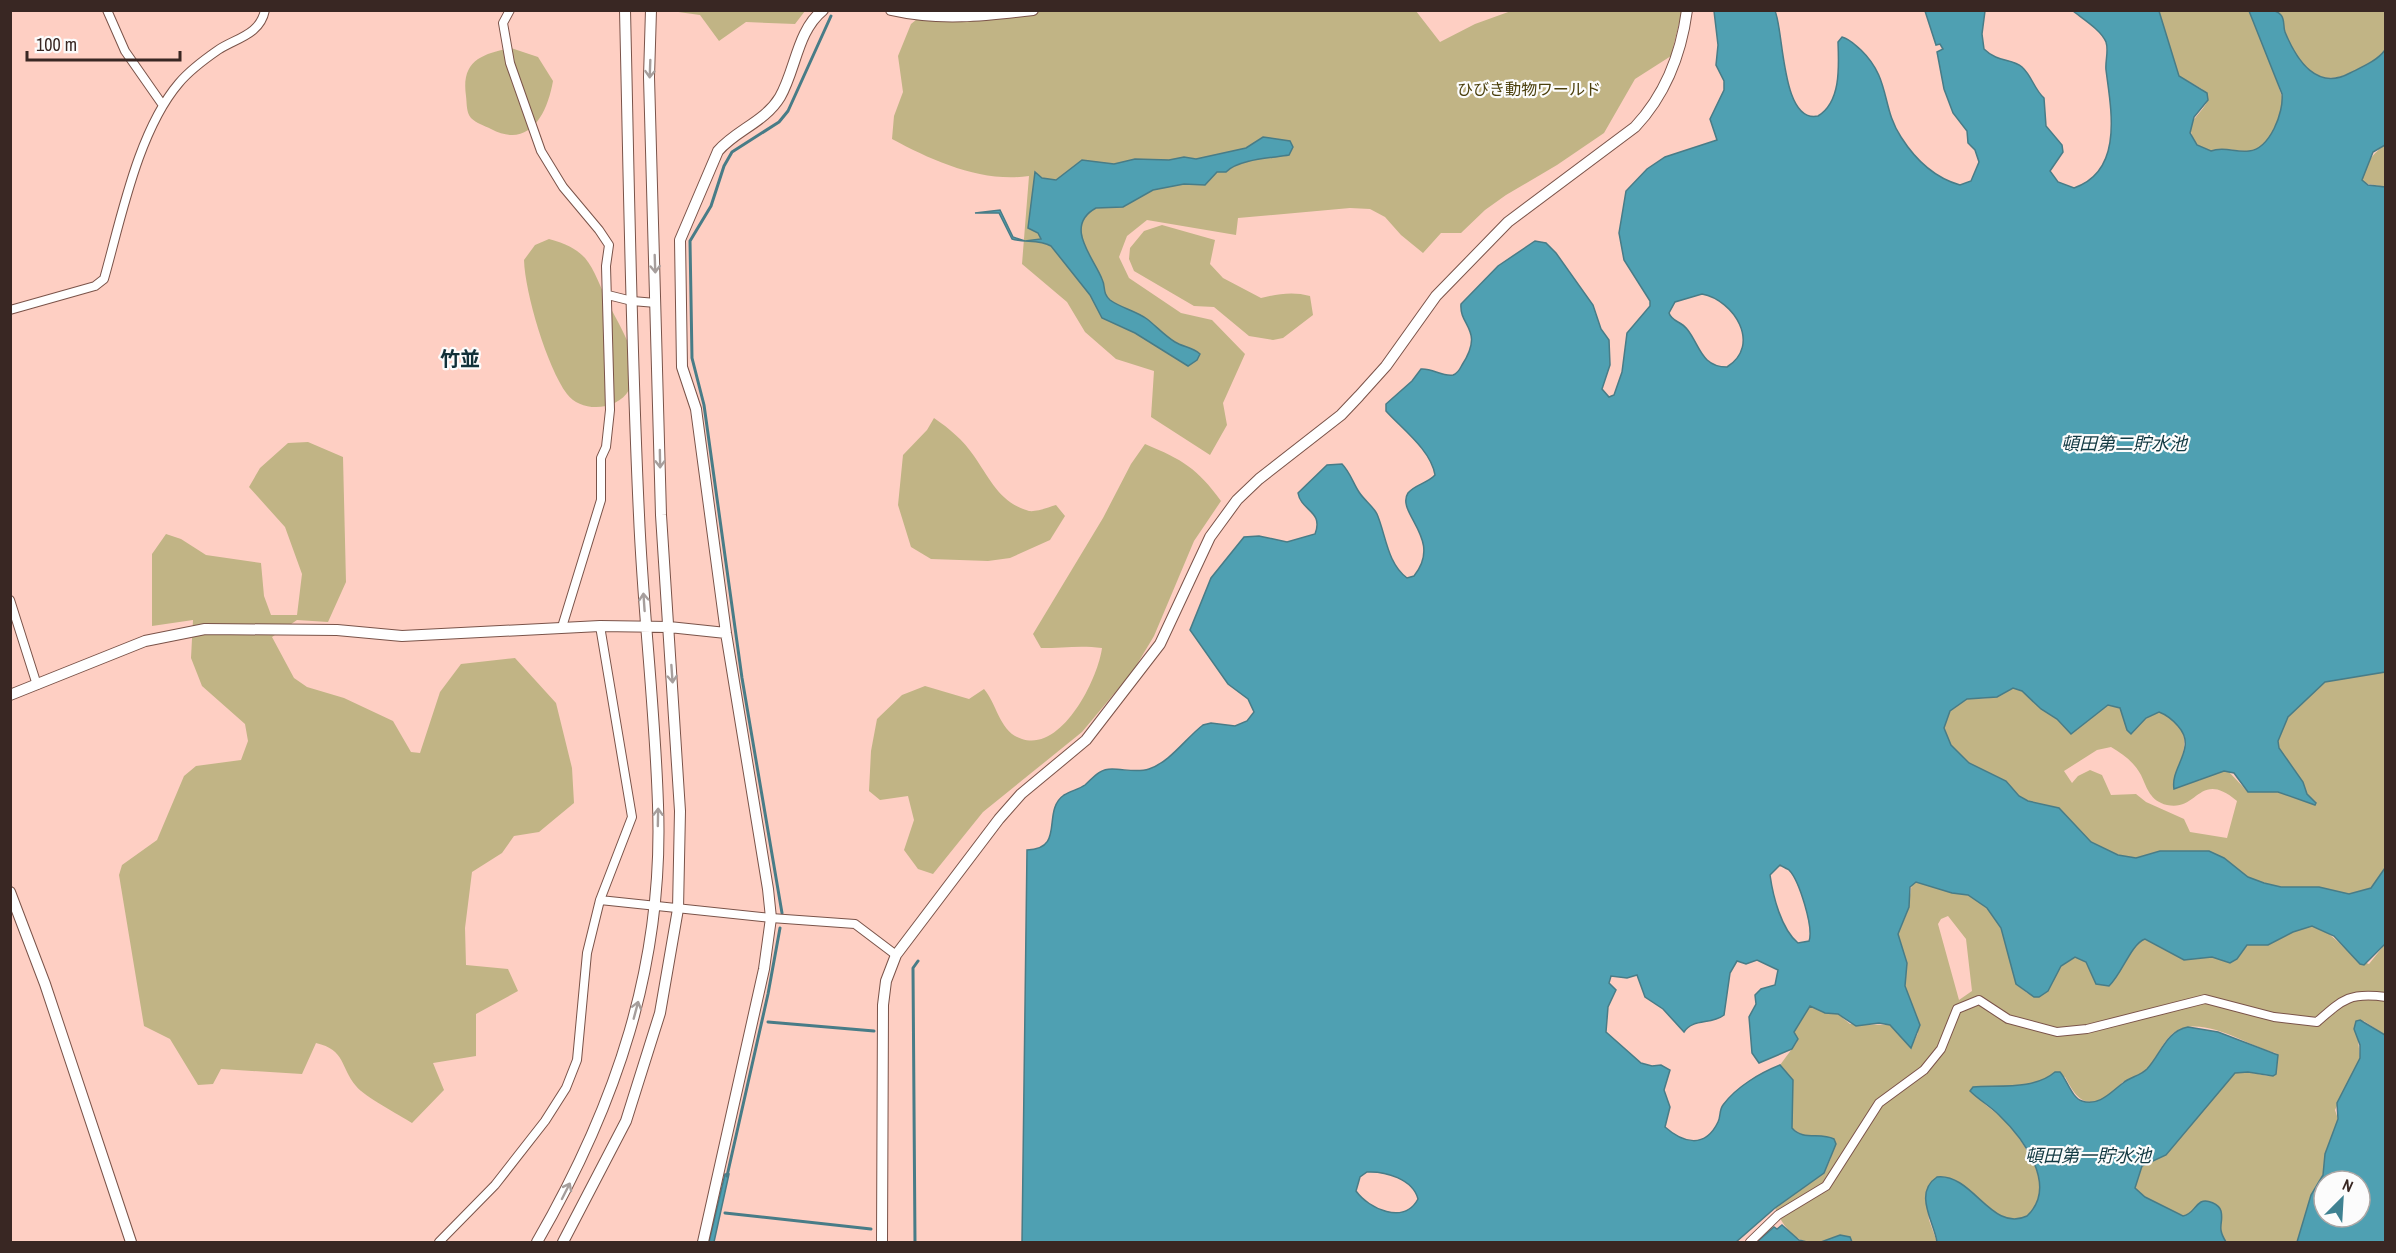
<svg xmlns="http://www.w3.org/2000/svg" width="2396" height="1253" viewBox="0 0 2396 1253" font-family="'Archivo Narrow','Noto Sans JP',sans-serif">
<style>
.green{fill:#c1b485;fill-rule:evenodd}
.water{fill:#4fa0b2;stroke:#487c87;stroke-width:1.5;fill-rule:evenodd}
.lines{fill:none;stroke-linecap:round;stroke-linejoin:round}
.stream{stroke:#487c87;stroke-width:3}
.minor-casing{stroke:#7a5349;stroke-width:10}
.tertiary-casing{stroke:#7a5349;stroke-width:12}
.minor{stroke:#fff;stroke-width:8}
.tertiary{stroke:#fff;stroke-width:10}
.oneway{stroke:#a69e9c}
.labels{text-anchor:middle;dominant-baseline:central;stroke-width:4.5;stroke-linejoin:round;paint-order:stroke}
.park-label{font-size:16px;fill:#4b3f0c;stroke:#fcfcfc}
.water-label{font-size:18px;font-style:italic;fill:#123942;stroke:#fcfcfc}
.quarter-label{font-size:20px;font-weight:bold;fill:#113139;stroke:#fcfcfc}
</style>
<rect width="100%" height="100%" fill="#fecfc3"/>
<path class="green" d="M671,11v-1l134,1 -10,13 -49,-2 -27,19 -19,-26z
M927,11h489l24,31 35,-18 36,-13h171l-11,45 -36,23 -31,54 -47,32 -51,30 -21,15 -24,23h-20l-18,20 -22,-18 -16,-18 -15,-8 -20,-1 -112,10 -2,17 -89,-15 -20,16 -8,21 10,21 52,35 31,7 33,34 -22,49 4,22 -17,30 -59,-38 3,-46 -38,-12 -31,-27 -18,-30 -45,-38 7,-88c-47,7 -96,-15 -137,-37l2,-23 9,-24 -5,-36 13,-32z
M2159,11h90l18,41 16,48c1,17 -16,50 -34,51 -13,1 -26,-5 -37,0l-15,-6c-16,-24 3,-27 11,-45l-6,-11 -23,-13z
M2275,11h110v39c-7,10 -19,15 -31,21 -36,19 -55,-4 -69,-38 -2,-6 -1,-12 -4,-18z
M511,48l27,9 15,24c-6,34 -24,68 -62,48 -6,-3 -15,-6 -20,-11 -5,-6 -4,-14 -5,-22 -5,-35 15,-42 45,-48z
M2385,145v42l-22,-4c-3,-14 11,-31 22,-38z
M1162,225l53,15 -5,24 13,14 38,20c16,-4 32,-7 49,-2l3,19 -30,23 -10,2 -24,-4 -35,-29 -20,-1 -60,-35 -5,-12 1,-11 14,-17z
M549,239c41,11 42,27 58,62 7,14 27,48 27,62 0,8 -1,21 -5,27 -12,21 -48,23 -62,4 -20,-27 -42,-101 -43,-134l11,-15z
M934,418c16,11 29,22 40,38 16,23 26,47 55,55 8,1 20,-4 27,-6l9,11 -15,24 -40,18 -22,3 -57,-2 -20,-12 -13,-42 5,-50 24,-25z
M308,442l35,15 3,125 -18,40 -31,-2 -25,17 22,41 13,9 37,11 49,23 18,31 9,1 20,-61 21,-28 54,-6 41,45 16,65 2,35 -35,29 -25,4 -12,17 -30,19 -7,56 1,37 42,4 10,22 -42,23v42l-43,7 11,27 -32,33c-14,-9 -47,-26 -56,-37 -16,-19 -10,-36 -40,-43l-14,31 -81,-5 -8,15 -15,1 -28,-46 -26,-13 -25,-151 3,-10 35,-25 27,-64 12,-10 45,-6 7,-19 -3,-17 -43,-38 -11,-28 2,-38 -41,6v-72l14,-20 15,5 25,16 55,8 3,33 7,19h26l5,-41 -17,-47 -36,-40 11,-19 28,-25z
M1145,444c38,16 52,24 76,57l-27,40 -40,95 -21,35 -51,61 -99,80 -50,62 -15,-5 -14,-19 10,-30 -6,-24 -28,4 -11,-9 2,-40 6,-32 25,-24 23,-9 44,13 15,-10c13,15 16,44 38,50 40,13 76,-60 80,-91 -21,-3 -39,0 -61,0l-8,-14 70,-116 28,-54z
M2385,672v196l-14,20 -22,6 -30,-7h-38l-17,-4 -16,-6 -24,-19 -16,-7h-48l-24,7 -18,-3 -27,-13 -32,-34 -31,-7 -9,-5 -13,-15 -37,-18 -18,-18 -7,-17 6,-17 17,-12 23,-1 23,-10 9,3 19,18 16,10 14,15 37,-29 12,3 3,9 11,14 12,-13 13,-6c36,12 26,40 16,67l23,2 20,-9h11l19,20h30l37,13 1,-3 -9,-8 -4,-12 -24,-34 -1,-7 10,-24 37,-35zM2111,747c12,7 23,15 30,28 6,13 9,26 26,30 31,7 32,-36 70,-4l-10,37 -37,-6 -6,-13 -38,-17 -10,-8 -25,1 -9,-20 -12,-5 -12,6 -6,7 -8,-12 33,-21z
M1920,882l32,11 16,2 19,13 14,20 15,56 11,9 12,4 22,-31 14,-9 11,5 10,22 13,2c13,-12 22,-42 36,-47l39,21 28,-3 18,6 7,-4 10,-14h21l25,-13 19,-6c27,8 34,31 57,38l16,-20v91l-21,-14h-8l4,37 -25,52 3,9 -13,35 -2,21 -12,20 -14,47h-71l-5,-8v-20l-23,-8 -9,9c-13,3 -45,-17 -54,-27l7,-22 24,-11 69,-82 13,-1 20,4 7,-6 3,-14 -2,-3c-28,-7 -64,-33 -93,-25 -18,5 -24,28 -36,41 -7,7 -16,8 -24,13 -5,4 -8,10 -13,13 -26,16 -34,2 -45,-18l-13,-3c-12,15 -61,13 -79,13 4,16 24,24 34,36 18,21 50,66 22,91 -7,6 -17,7 -26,4 -23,-9 -32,-35 -60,-41l-17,15 3,28 8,22h-85l-2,-5c-12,-2 -17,3 -28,5 -24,5 -39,-15 -47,-34l49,-35 7,-15 -15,-23 -12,1 -12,-8c-1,-24 6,-45 -12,-63l17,-23 -3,-10 16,-26 28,8 12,10 40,1 21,23 7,-15v-14l-13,-33 2,-23 -9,-29 9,-21 5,-30zM1948,916l18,23 6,52 -13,9 -21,-76 3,-5z"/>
<path class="water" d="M1714,11h61c9,19 6,113 43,105 23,-14 21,-49 20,-74l4,-5c8,2 13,8 19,13 30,29 20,57 40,87 14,22 34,41 59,48l11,-4 8,-19 -4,-12 -7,-7 -1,-12 -14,-18 -9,-24 -7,-37 6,-3 -3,-5 -4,1 -11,-34h60l-3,23 2,15c14,14 28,9 38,18 10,9 12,22 22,31l2,28 16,19 1,7 -13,19 8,11 16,6c50,-17 37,-79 32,-118 -1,-9 3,-19 0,-28 -5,-12 -23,-23 -33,-31h86l20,65 28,17 1,7 -14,17 -4,16 7,12 14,6c13,-5 25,2 38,0 21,-2 35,-39 33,-57l-33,-83c9,-1 25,-4 32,4 4,4 2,12 4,17 12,29 32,59 65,41 12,-6 27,-12 35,-23v95l-12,7 -11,28 6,5 17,2v485l-60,10 -37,35 -10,24 1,7 24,34 4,12 9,9 -1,2 -37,-13h-30l-14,-19 -10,-2 -50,18c-4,-22 24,-41 4,-63 -6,-7 -11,-11 -19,-14l-13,6 -15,16 -4,-4 -7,-22 -12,-3 -37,29 -14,-15 -16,-10 -19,-18 -9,-3 -16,9 -30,2 -17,12 -6,17 7,17 18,18 37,18 13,15 9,5 31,7 32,34 27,13 18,3 24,-7h49l15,7 24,19 16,6 17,4h38l30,7 22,-6 14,-20v76l-21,21 -4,-1 -26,-28 -22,-10 -19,6 -25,13h-21l-10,14 -7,4 -18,-6 -28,3 -39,-21c-14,5 -23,35 -36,47l-13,-2 -10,-22 -11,-5 -14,9 -13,25 -9,6h-5l-18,-13 -15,-56 -14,-20 -19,-13 -16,-2 -36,-11 -6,5 -1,20 -11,27 9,29 -2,23 15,39 -9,23 -21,-23 -11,-2 -23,3 -18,-12 -13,-1 -15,-7 -16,26 4,7 -6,10 -33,14 -7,-10 -3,-36 7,-13 -1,-9 6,-6 14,-4 3,-15 -21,-10 -11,4 -9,-3 -7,12 -6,42c-13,10 -31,3 -40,17l-21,-23 -18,-12 -8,-22 -10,3 -16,-2 -2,7 7,7 -8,17 -2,25 35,31 11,3 9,-1 9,5 -6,20 6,17 -5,20c18,16 40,22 53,-5 3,-6 1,-12 5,-17 13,-18 37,-32 57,-40l13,15 -1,48c11,13 28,4 42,11l2,5 -12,29 -49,35 -39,34h-714l5,-392c39,-1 14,-39 37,-55 7,-4 15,-6 21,-10 9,-8 14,-16 27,-16 12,0 25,4 37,0 21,-7 37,-31 54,-44l8,-2 24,3 12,-5 7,-9 -6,-13 -20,-15 -38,-54 21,-52 33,-41 15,-1 28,6 28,-8c9,-23 -14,-23 -17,-41l29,-28 15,-1c8,8 11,19 17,28 5,8 14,14 18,22 9,21 10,49 30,64l7,-2c30,-37 -19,-63 -6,-83 6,-8 20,-10 27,-18 -4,-25 -33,-46 -49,-64v-7l26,-23 9,-12c11,-1 22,8 32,6 4,-1 7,-6 9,-10 23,-36 -3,-38 -1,-61l37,-38 37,-25 11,2 10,10 37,52 8,24 8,11 1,25 -8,24 7,8 5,-2 8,-23 5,-39 23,-27v-5l-26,-41 -5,-27 7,-42 21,-22 18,-12 52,-17 -7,-21 14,-29v-9l-8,-16 2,-20zM1702,294c32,6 60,51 25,73 -26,0 -27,-22 -40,-38 -6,-8 -15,-7 -18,-16l6,-11zM1780,865c1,1 8,4 9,5 10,10 25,58 20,71l-11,2c-17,-14 -25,-47 -28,-68zM1367,1172c18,-1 46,7 51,27 -14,26 -49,10 -62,-8l4,-14z
M1263,137l27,4 3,6 -4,8c-16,3 -51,4 -63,17h-9l-12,13 -21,-1 -31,6 -30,17 -27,1c-33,18 -2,50 6,71 4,8 0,14 8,21 11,8 26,11 37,19 9,7 18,17 28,23 8,5 17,5 25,12l-3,6 -9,6 -53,-33 -33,-15 -12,-23 -39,-49c-12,-7 -26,-3 -39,-7l-13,-26h-24l25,-3 13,27 12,4 16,-2 -3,-6 -10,-5 7,-56 7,6 14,2 26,-20 32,4 21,-5 34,1 15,-3 12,2 50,-11z
M2360,1020l25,15v207h-88l14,-47 12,-20 2,-21 13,-35 -1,-16 23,-45v-13l-6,-16 2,-8zM2324,1181h36v36h-36z
M2188,1027l30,5 60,23 -2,19 -3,2 -25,-4 -13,1 -69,82 -24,11 -7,22 10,9 38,19c10,-2 10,-9 18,-14 6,-3 18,2 20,9 3,13 -5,15 5,31h-289c-3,-20 -24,-49 0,-65 36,-4 54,56 90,39 32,-30 -4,-78 -28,-101 -9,-9 -20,-15 -29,-24l3,-4c26,-2 61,3 82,-15h5c7,8 12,26 22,29 17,6 30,-10 41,-18 7,-6 17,-7 24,-14 14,-15 19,-38 41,-42z
M725,1174h4l-15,68h-5z
M1782,1225l17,15 8,2h-50l17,-15 3,2z
M1840,1235l10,2 2,5h-31z"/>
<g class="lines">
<path class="stream" d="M782,913l-40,-235 -38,-273 -12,-47 -2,-117 21,-35 13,-40 8,-14 47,-30 9,-11 43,-95
M768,1022l106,9
M727,1176l41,-182 12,-66
M725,1213l146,16
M915,1242l-2,-274 5,-7"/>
<g class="minor-casing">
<path id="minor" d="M107,10l18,41 37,53
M510,10l-7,13 7,40 31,88 22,36 36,43 10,15 -3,21 4,144 -4,37 -5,11v42l-39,127
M608,295l24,6 24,2
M10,310l85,-24 9,-7c17,-60 34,-148 75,-196 10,-12 26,-24 39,-33 18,-12 42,-15 47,-40
M10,600l27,85
M600,900l171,18 84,6 41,31
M439,1242l56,-57 50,-64 21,-33 11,-28 10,-107 13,-53 32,-83 -32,-191
M1750,1242l28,-27 48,-29 53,-83 45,-33 17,-21 16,-40 22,-9 29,19 49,13 30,-3 118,-30 69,18 43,5c26,-23 33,-30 69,-25"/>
</g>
<g class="tertiary-casing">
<path id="tertiary" d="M891,10c48,11 93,6 142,0
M10,695l135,-54 60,-12 132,1 65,6 198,-10 69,1 57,6
M10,892l35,92 86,258
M537,1242c79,-137 127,-277 121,-437 -3,-97 -15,-193 -19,-290 -8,-168 -10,-336 -14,-505
M563,1242l63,-121 34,-108 18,-104 2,-98 -19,-296 -12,-438 2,-67
M703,1242l61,-273 7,-51 -3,-29 -42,-256 -30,-224 -14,-42 -2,-127 38,-89c18,-21 47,-29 62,-54 16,-28 17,-66 43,-87
M882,1242l1,-237 3,-24 10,-26 103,-136 22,-25 65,-54 74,-96 50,-107 27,-37 22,-21 82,-64 18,-19 27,-30 50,-70 72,-74 127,-95c31,-33 46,-72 52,-117"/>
</g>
<use href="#minor" class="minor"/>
<use href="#tertiary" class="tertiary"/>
</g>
<defs><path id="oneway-shaft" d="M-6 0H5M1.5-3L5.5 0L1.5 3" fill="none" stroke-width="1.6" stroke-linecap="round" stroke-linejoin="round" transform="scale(1.5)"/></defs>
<g class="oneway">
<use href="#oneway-shaft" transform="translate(650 69) rotate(92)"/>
<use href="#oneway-shaft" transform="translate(655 264) rotate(88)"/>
<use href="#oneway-shaft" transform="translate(660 459) rotate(89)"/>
<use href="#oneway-shaft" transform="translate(644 602) rotate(-94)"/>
<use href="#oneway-shaft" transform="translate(672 674) rotate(86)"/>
<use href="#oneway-shaft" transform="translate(658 817) rotate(-89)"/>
<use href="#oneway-shaft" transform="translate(636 1010) rotate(-75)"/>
<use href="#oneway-shaft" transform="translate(566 1191) rotate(-63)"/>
</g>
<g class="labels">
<g class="park-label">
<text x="1529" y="89">ひびき動物ワールド</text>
</g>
<g class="water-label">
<text x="2124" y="443">頓田第二貯水池</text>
<text x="2088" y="1155">頓田第一貯水池</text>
</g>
<g class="quarter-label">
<text x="460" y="358">竹並</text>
</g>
</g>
<rect width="2396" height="1253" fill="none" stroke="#392723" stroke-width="24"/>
<g transform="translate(2342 1199) rotate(24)"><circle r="28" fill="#fcfcfc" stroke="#aea7a5" stroke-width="1.5"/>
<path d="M0-4.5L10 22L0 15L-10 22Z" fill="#3f8292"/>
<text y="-9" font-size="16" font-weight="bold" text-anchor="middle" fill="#392723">N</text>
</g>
<path d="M27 51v9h153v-9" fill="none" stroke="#392723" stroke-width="3"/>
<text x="36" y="51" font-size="18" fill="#392723" stroke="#fcfcfc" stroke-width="4.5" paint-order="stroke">100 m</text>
</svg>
